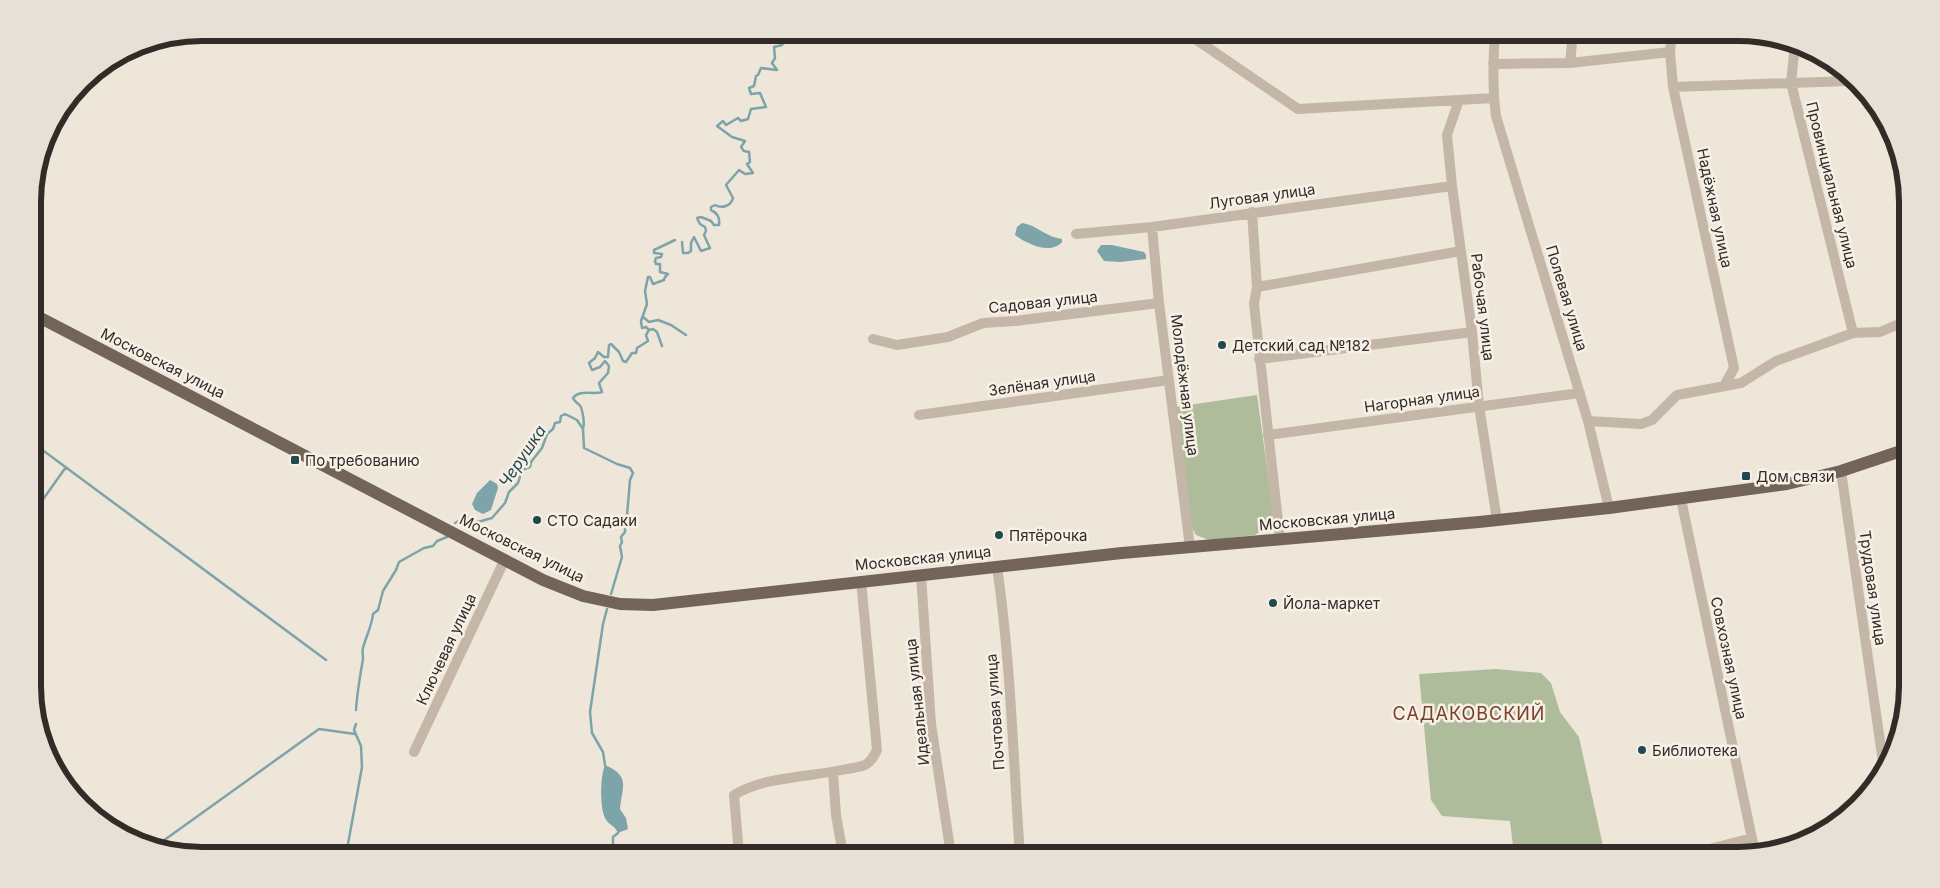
<svg xmlns="http://www.w3.org/2000/svg" width="1940" height="888" viewBox="0 0 1940 888" font-family="Inter,sans-serif">
<style>
.green{fill:#afbc9b}
.water{fill:#7ca4a9}
.lines{fill:none;stroke-linecap:round;stroke-linejoin:round}
.stream{stroke:#7ca4a9;stroke-width:2.5}
.minor{stroke:#c5b7a7;stroke-width:10}
.major{stroke:#736459;stroke-width:12}
.poi-dot{fill:#214950;stroke:#f7f0e6;stroke-width:2}
.labels{text-anchor:middle;dominant-baseline:central;stroke-width:5;stroke-linejoin:round;paint-order:stroke}
.street-label{font-size:15px;fill:#332b27;stroke:#f7f0e6}
.poi-label{font-size:15px;fill:#332b27;stroke:#f7f0e6;text-anchor:start}
.water-label{font-size:16px;font-style:italic;fill:#214950;stroke:#f7f0e6}
.quarter-label{font-size:18px;letter-spacing:1px;fill:#7a4128;stroke:#f7f0e6}
.rim{fill:none;stroke:#332b27;stroke-width:6}
</style>
<rect width="100%" height="100%" fill="#efe6da"/>
<path class="green" d="M1257,395l17,123 -7,9 -12,8 -46,5 -13,-5 -5,-9 -16,-119z
M1496,669l45,4 10,10 9,29 19,25 26,118h-91l-4,-34 -68,-5 -11,-16 -12,-126z"/>
<path class="water" d="M1022,223c15,2 23,14 40,16v3c-11,13 -35,2 -47,-7l2,-8z
M1101,245h11l32,7 2,3v4l-26,3 -16,-1 -7,-10z
M490,480l7,4 1,4 -7,22 -8,4 -8,-4 -3,-6 5,-11z
M605,765c26,11 17,22 15,44l6,9 2,11 -10,4c-4,-8 -6,-6 -11,-12 -8,-9 -7,-45 -2,-56z"/>
<g class="lines">
<path class="stream" d="M682,242l1,11h5l3,-2v-8l3,-6 7,14 9,-3 -6,-13 2,-4 -1,-4 -5,-3 -3,-6 4,-1 10,4 3,4h5c1,-7 -1,-12 -8,-15v-3l4,-2c7,4 16,1 18,-7l-7,-13 13,-15 6,4 8,-1 -6,-9 3,-2 -1,-10 -5,-1 -3,-4 4,-6 -13,-4 -15,-11 6,-5 3,4 12,-7 3,3 7,-2 3,-10 15,-2 -6,-14 -9,1 -2,-6 5,-2 2,-10 2,-1 3,-7 16,2 -5,-7 3,-5 -1,-11 8,-2 3,-6 -2,-2 -5,2 -4,-7
M643,317l6,5 9,-2 13,5 15,10
M649,330l4,-1 4,3 5,14
M583,429l1,19 33,16 13,4 3,5 -3,7 -3,36 -2,5v11l-4,5 1,5 -2,4 2,11 -11,37
M33,443l293,217
M34,512l32,-45
M455,523l11,-6 12,5 14,-4 13,-15 4,-11 9,-9 4,-13 8,-3 1,-5 11,-14 5,-14 6,-5 2,-6 5,-1 1,-6 4,-2 12,6 6,9c2,-7 0,-15 -2,-22 -2,-4 -6,-4 -8,-9 7,-9 19,-3 29,-6l-3,-9 9,-10 1,-7 -4,-5 -5,6 -8,3 -3,-7 6,-5 3,-6 6,5h4l1,-12 2,-1 8,8 4,9 3,1 6,-9h4l1,-5 11,-7 -2,-6 3,-5 -3,-3 -4,1 -1,-7 6,-17 -2,-13 3,-14h2l3,7 11,-4 1,-3 3,-3 -8,-2v-8h-4l-1,-3 1,-3 5,-1 1,-3 -8,-1v-3l21,-10
M356,710c1,-17 4,-34 7,-51 0,-4 -1,-7 0,-11 3,-12 9,-22 10,-34l5,-4 5,-19 13,-21 3,-8 25,-14 9,-2 4,-5 10,-4
M605,765l-2,-13 -11,-19 -2,-21 13,-88 4,-15
M156,846l163,-117 36,5
M346,855l16,-88 -1,-21 -7,-16 2,-6
M613,855v-18l5,-4"/>
<path class="minor" d="M1185,32l113,77 196,-11
M1495,32c-2,29 -3,56 1,84l92,305 21,87
M1672,32l-2,20 3,35 61,281 -10,18
M1795,44l-4,39 62,250
M1570,63l3,-31
M1493,64l77,-1 100,-11
M1673,87l175,-6
M1459,100l-12,35 5,51 20,146 7,74 18,114
M1252,212l5,75 -3,17 26,235
M1152,227l7,76 31,244
M1076,234l76,-7 300,-41
M1257,287l204,-36
M873,339l24,6 51,-8 35,-14 32,-2 144,-18
M1259,359l213,-27
M919,415l250,-35
M1588,421l53,3 11,-4 25,-25 64,-12 35,-22 77,-28 27,-1 26,-11
M1268,435l312,-42
M1841,471l43,298
M1681,499l74,354
M997,567c14,95 16,192 23,288
M921,575l10,149 20,131
M414,752l91,-193
M833,772l3,43 7,40
M739,855l-5,-60c31,-19 78,-18 113,-26 5,-1 13,-2 18,-4 6,-3 9,-9 12,-15l-16,-169
M1686,855l66,-17"/>
<path class="major" d="M33,314l510,266 40,16 37,8 33,1 469,-52 357,-31 130,-14 178,-24 54,-13 66,-22"/>
</g>
<g class="poi-dot">
<circle cx="1222" cy="345" r="5"/>
<rect x="290" y="455" width="10" height="10" rx="2.5"/>
<rect x="1741" y="471" width="10" height="10" rx="2.5"/>
<circle cx="537" cy="520" r="5"/>
<circle cx="999" cy="535" r="5"/>
<circle cx="1273" cy="603" r="5"/>
<circle cx="1642" cy="750" r="5"/>
</g>
<g class="labels">
<g class="street-label">
<text transform="translate(1832 185) rotate(76)">Провинциальная улица</text>
<text transform="translate(1262 196) rotate(-8)">Луговая улица</text>
<text transform="translate(1715 208) rotate(78)">Надёжная улица</text>
<text transform="translate(1567 298) rotate(73)">Полевая улица</text>
<text transform="translate(1043 302) rotate(-6)">Садовая улица</text>
<text transform="translate(1483 307) rotate(83)">Рабочая улица</text>
<text transform="translate(163 363) rotate(27)">Московская улица</text>
<text transform="translate(1042 383) rotate(-8)">Зелёная улица</text>
<text transform="translate(1185 385) rotate(83)">Молодёжная улица</text>
<text transform="translate(1422 399) rotate(-8)">Нагорная улица</text>
<text transform="translate(1327 519) rotate(-5)">Московская улица</text>
<text transform="translate(522 548) rotate(26)">Московская улица</text>
<text transform="translate(923 558) rotate(-6)">Московская улица</text>
<text transform="translate(1873 588) rotate(82)">Трудовая улица</text>
<text transform="translate(446 649) rotate(-65)">Ключевая улица</text>
<text transform="translate(1729 658) rotate(78)">Совхозная улица</text>
<text transform="translate(917 702) rotate(-96)">Идеальная улица</text>
<text transform="translate(995 712) rotate(-94)">Почтовая улица</text>
</g>
<g class="poi-label">
<text x="1232" y="345">Детский сад №182</text>
<text x="305" y="460">По требованию</text>
<text x="1756" y="476">Дом связи</text>
<text x="547" y="520">СТО Садаки</text>
<text x="1009" y="535">Пятёрочка</text>
<text x="1283" y="603">Йола-маркет</text>
<text x="1652" y="750">Библиотека</text>
</g>
<g class="water-label">
<text transform="translate(522 456) rotate(-56)">Черушка</text>
</g>
<g class="quarter-label">
<text x="1469" y="713">САДАКОВСКИЙ</text>
</g>
</g>
<path d="M0 0H1940V888H0ZM202 41H1738A161 161 0 0 1 1899 202V686A161 161 0 0 1 1738 847H202A161 161 0 0 1 41 686V202A161 161 0 0 1 202 41Z" fill="#e7e0d7" fill-rule="evenodd"/>
<path class="rim" d="M202 41H1738A161 161 0 0 1 1899 202V686A161 161 0 0 1 1738 847H202A161 161 0 0 1 41 686V202A161 161 0 0 1 202 41Z"/>
</svg>
